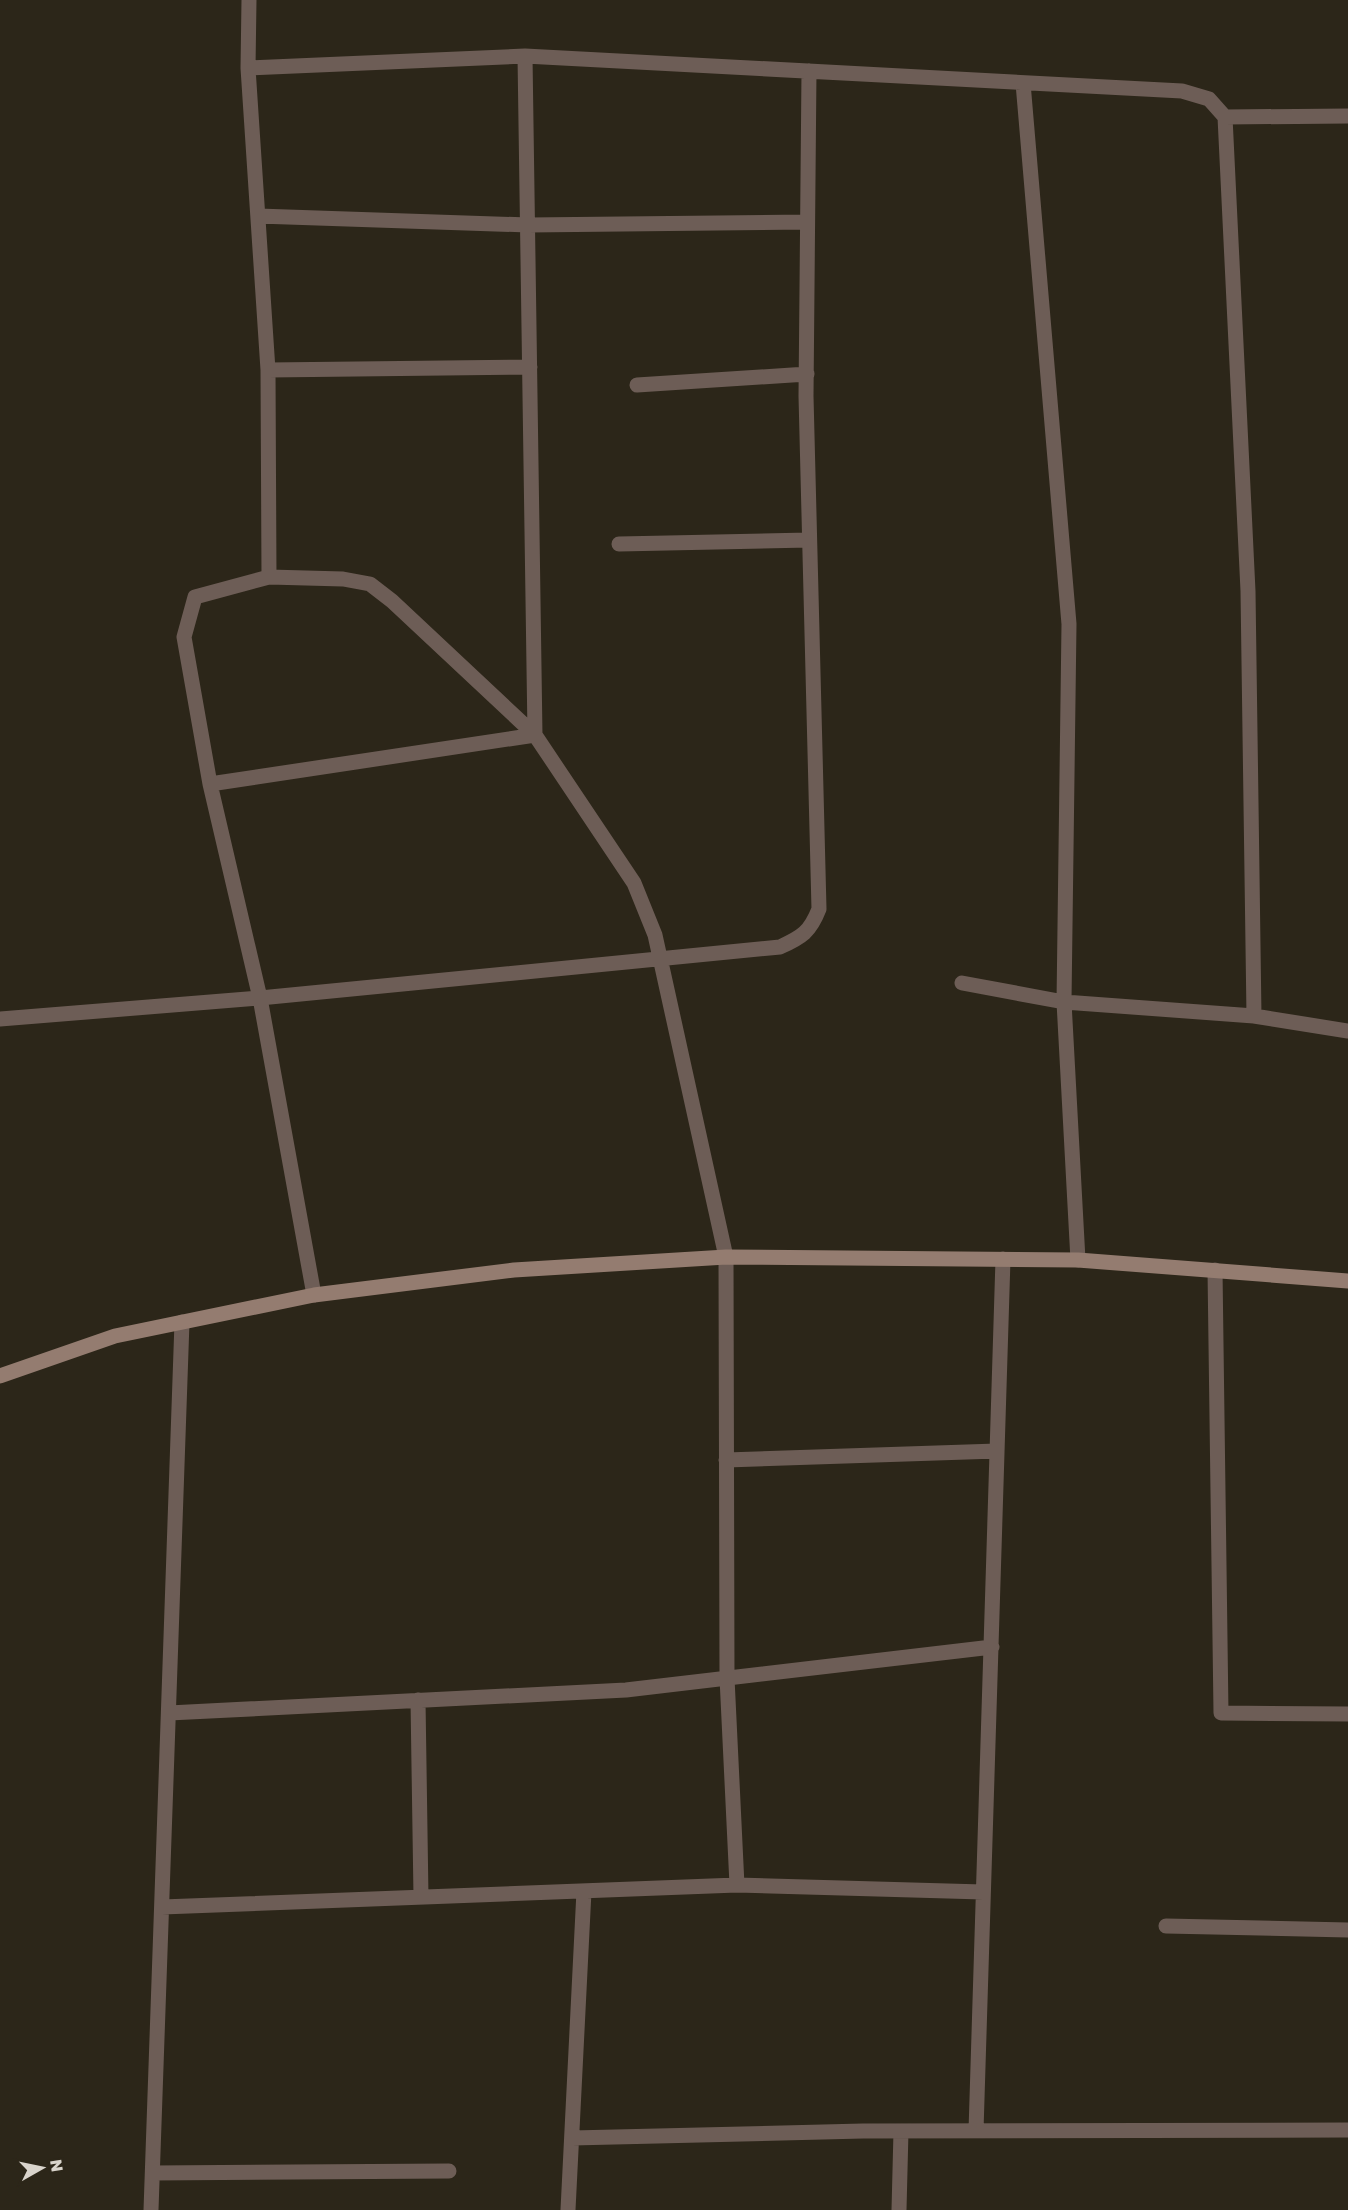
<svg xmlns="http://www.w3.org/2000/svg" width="1348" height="2210" viewBox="0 0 1348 2210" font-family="'Golos Text',sans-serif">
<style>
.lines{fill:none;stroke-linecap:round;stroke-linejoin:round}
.street{stroke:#6d5d56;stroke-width:15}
.secondary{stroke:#947c70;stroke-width:15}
</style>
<rect width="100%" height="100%" fill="#2c2619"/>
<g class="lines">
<path class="street" d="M249,0l-1,68 20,302 1,207 -74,20 -11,40 26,147 50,214 54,297
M525,56l10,679 99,148 21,52 71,322 1,421 10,207
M248,68l277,-12 657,35 27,8 16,18 23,474 6,425 94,15
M1023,83l46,541 -5,378 190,14
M1225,117l123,-1
M258,216l270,9 279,-3
M268,370l262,-3
M637,385l170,-11
M619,544l190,-4
M210,784l325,-49 -143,-134 -22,-17 -27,-5 -74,-2
M962,983l102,19 14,258
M0,1019l260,-21 520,-51c22,-10 30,-15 39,-38l-13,-513 3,-325
M1215,1270l6,443 127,1
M726,1460l271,-9
M418,1700l3,197
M169,1713l457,-23 366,-43
M162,1907l575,-22 246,7
M1166,1926l182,4
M976,2131l27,-872
M572,2138l291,-7 485,-1
M153,2173l296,-2
M151,2210l31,-888
M568,2210l16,-319
M899,2210l2,-79"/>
<path class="secondary" d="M0,1376l115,-40 199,-41 200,-25 212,-13 352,3 270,21"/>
</g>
<g transform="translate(42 2168) rotate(81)" stroke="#2c2619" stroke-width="4.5" paint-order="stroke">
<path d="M0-4.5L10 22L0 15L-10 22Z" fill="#d9d4cc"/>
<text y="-9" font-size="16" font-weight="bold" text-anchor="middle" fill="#d9d4cc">N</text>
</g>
</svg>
